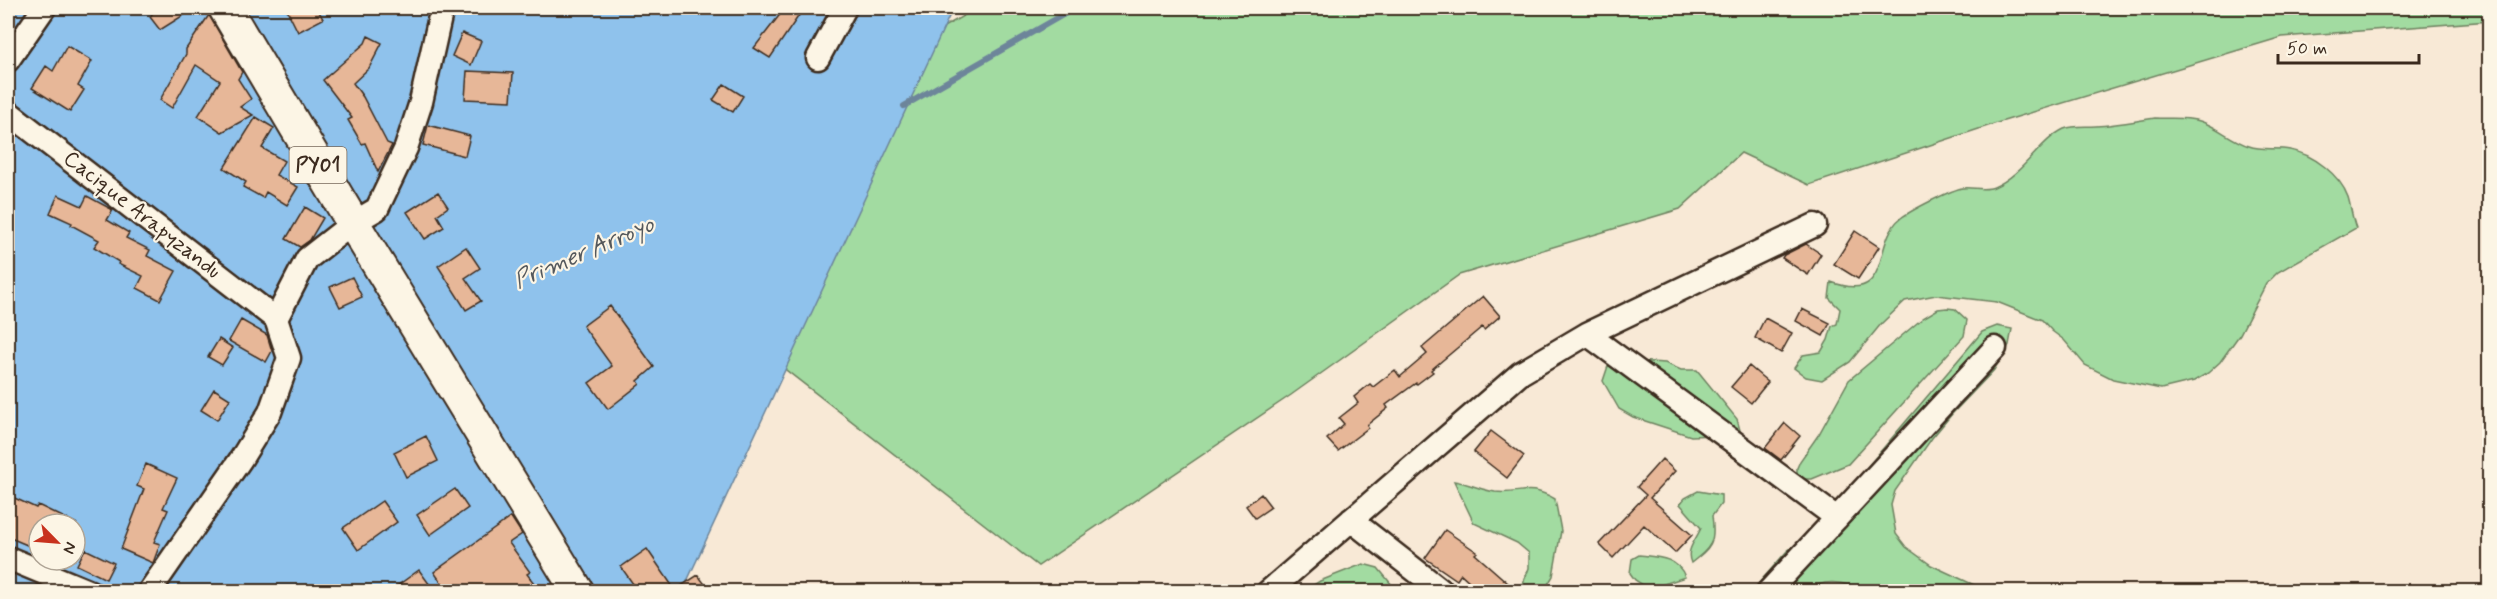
<svg xmlns="http://www.w3.org/2000/svg" width="2497" height="599" viewBox="0 0 2497 599" font-family="Mynerve,sans-serif">
<style>
.green{fill:#a2dba1;stroke:#6e8260;stroke-width:1.5}
.water{fill:#8fc2ec;stroke:#6d859a;stroke-width:1.5;fill-rule:evenodd}
.lines{fill:none;stroke-linecap:round;stroke-linejoin:round}
.stream{stroke:#6d859a;stroke-width:6}
.building{fill:#e7b798;stroke:#3b2a1e;stroke-width:1.5}
.minor-casing{stroke:#3b2a1e;stroke-width:27}
.highway-casing{stroke:#3b2a1e;stroke-width:36}
.minor{stroke:#fcf5e5;stroke-width:22}
.highway{stroke:#fcf5e5;stroke-width:32}
.labels{text-anchor:middle;dominant-baseline:central;stroke-width:4.5;stroke-linejoin:round;paint-order:stroke}
.shield{fill:#fcf5e5;stroke:#75675a;stroke-width:1.5}
.shield-label{font-size:21px;font-weight:bold;fill:#3b2a1e}
.street-label{font-size:22px;fill:#3b2a1e;stroke:#fcf5e5}
.water-label{font-size:24px;font-style:italic;fill:#54585c;stroke:#fcf5e5}
</style>
<rect width="100%" height="100%" fill="#f8e9d6"/>
<filter id="ink" filterUnits="userSpaceOnUse"><feTurbulence type="fractalNoise" baseFrequency=".0167" numOctaves="2"/><feDisplacementMap in="SourceGraphic" scale="12" xChannelSelector="R" yChannelSelector="G"/><feConvolveMatrix kernelMatrix="1 2 1 2 8 2 1 2 1" color-interpolation-filters="sRGB"/></filter>
<g filter="url(#ink)">
<path class="green" d="M977,8h1512v13l-207,16 -285,86 -188,62 -68,-32 -61,56 -221,66 -168,120 -253,171 -373,-290 231,-222z
M2155,118c15,1 35,-2 50,5 15,6 28,18 44,23 14,5 27,1 41,4 23,4 50,25 58,47 3,10 4,21 8,31l-78,44 -12,12 -26,50 -20,28 -12,11 -14,8 -33,8 -48,-10 -28,-14 -21,-25 -12,-9 -10,-11 -45,-18 -61,-7 -31,6 -24,23 -31,38 -28,18 -16,-3 -12,-9 9,-13 18,-3 7,-12 4,-14 5,-2 3,-15 -11,-11 2,-16c63,23 40,-41 70,-64 9,-7 51,-29 62,-30 10,-1 22,3 31,-1 30,-13 45,-46 70,-58 11,-4 21,-2 32,-3 19,-1 39,-5 59,-8z
M1947,308l8,1 12,11 -3,16 -116,128 -36,15h-8l-7,-4v-7l3,-7 19,-27 30,-54 74,-62 15,-9z
M1997,326l15,3 -3,16 -15,25 -42,44 -20,24 -37,53 -4,14 5,29 10,13 25,18 56,26h-123c-18,-8 -39,-14 -56,0l-57,1 36,-41 25,-19 170,-200z
M1621,360l44,3 16,7h16l40,49 4,15 -50,2 -58,-19 -14,-8 -16,-28 5,-15z
M1454,481c14,2 27,9 41,11 27,3 32,-9 60,7l6,32 -8,45 -9,15h-24l9,-23v-15l-12,-10 -43,-20z
M1698,491l23,4v9l-9,12c4,27 -1,31 -21,47 -6,-13 5,-23 10,-35l-21,-24 5,-6z
M1639,555c18,2 39,2 46,22l-36,12 -14,-9 -5,-7 2,-14z
M1363,564l15,4 19,23h-93l16,-10z"/>
<path class="water" d="M8,8h945l-271,584 -674,-1zM39,524h36v36h-36z"/>
<g class="lines">
<path class="stream" d="M904,106l171,-98"/>
</g>
<path class="building" d="M156,8h39l-35,22 -10,-13z
M286,8h31l6,11 -25,13z
M785,8h19l-34,50 -16,-10z
M209,15l33,57 -4,7 13,20 -11,8 13,8 -31,17 -24,-16 22,-35 -24,-16 -24,43 -12,-8 26,-46v-5z
M462,33l19,8 -10,24 -19,-9z
M368,36l14,7 -13,25 -16,15 10,14 24,46 5,2 -14,27 -13,-29 -3,1 -14,-24 4,-2 -29,-38 42,-37z
M67,46l25,15 -14,25 6,4 -14,22 -38,-24 14,-22 7,5z
M467,71l46,2 -2,28 -46,-2z
M724,84l19,12 -10,16 -20,-12z
M256,117l18,11 -12,20 22,13 -8,14 22,12 -11,18 -21,-13 -3,6 -20,-11 3,-5 -22,-14z
M428,125l42,11 -5,20 -42,-11z
M438,192l10,15 -11,8 7,12 -19,12 -18,-27z
M58,195l24,11 5,-10 26,14 -6,10 22,13 -3,5 24,12 -3,6 29,15 -16,29 -23,-12 6,-12 -25,-12 1,-2 -25,-15 5,-7 -28,-15 1,-2 -22,-10z
M305,207l18,11 -13,22 -10,7 -14,-8z
M1855,231l24,16 -21,32 -24,-15z
M1806,244l15,10 -13,21 -26,-17 2,-3z
M466,247l14,21 -15,10 16,23 -15,9 -28,-44z
M352,277l10,20 -22,10 -10,-20z
M1483,296l17,20 -16,14 -2,-3 -51,43 2,2 -16,12 -1,-1 -30,22 2,3 -21,17 1,3 -30,23 -11,-12 17,-15 -5,-6 19,-15 -4,-6 16,-13 3,3 22,-17 5,7 27,-23 -5,-6z
M610,306l44,61 -16,14 2,3 -32,25 -19,-26 23,-17 -29,-40z
M1802,309l28,14 -7,13 -27,-15z
M1765,318l27,15 -11,20 -26,-15z
M241,320l26,15 5,16 -6,11 -37,-21z
M219,339l14,9 -11,17 -14,-8z
M1749,366l19,16 -17,21 -20,-16z
M214,389l16,10 -13,21 -16,-10z
M1785,423l15,13 -19,24 -16,-12z
M1491,431l33,25 -17,22 -33,-26z
M426,436l12,25 -32,16 -12,-25z
M1662,459l13,12 -25,27 42,37 -17,18 -31,-28 -31,33 -14,-14 47,-49 -9,-8z
M146,464l31,14 -14,30 5,2 -14,32 6,2 -7,19 -32,-14 23,-60 -7,-3z
M455,489l13,19 -38,27 -13,-20z
M1261,494l10,13 -16,11 -9,-12z
M8,495l28,13 2,-3 39,19h-38v26l-31,-13z
M382,501l15,21 -39,28 -15,-22z
M511,517l11,17 -13,9 21,29 -3,2 13,17h-93l-13,-19z
M1445,530l32,22 -2,2 42,37h-37l-19,-17 -4,6 -32,-22z
M85,549l29,14 -8,16 -29,-14z
M647,549l28,41 23,-15 12,16h-72l-17,-24z
M419,570l11,15 -8,6h-32z"/>
<g class="lines">
<g class="minor-casing">
<path id="minor" d="M818,58l27,-50
M8,60l36,-52
M8,112l268,207
M1587,334l250,184
M1351,520l92,72
M8,558l82,34
M149,592l92,-133 29,-47 19,-54 -13,-39 31,-60 46,-36 24,-14 29,-61 15,-46 21,-94
M1268,592l253,-219 66,-39 228,-109
M1768,592l227,-244"/>
</g>
<g class="highway-casing">
<path id="highway" d="M225,8l128,215 225,369"/>
</g>
<use href="#minor" class="minor"/>
<use href="#highway" class="highway"/>
</g>
</g>
<g class="labels">
<rect class="shield" x="289.5" y="147" width="57" height="36" rx="4.5"/>
<g class="shield-label">
<text x="318" y="165">PY01</text>
</g>
<g class="street-label">
<text transform="translate(142 215) rotate(38)">Cacique Arapyzandu</text>
</g>
<g class="water-label">
<text transform="translate(584 253) rotate(-23)">Primer Arroyo</text>
</g>
</g>
<rect width="2497" height="599" fill="none" stroke="#fcf5e5" stroke-width="30"/>
<rect x="15" y="15" width="2467" height="569" fill="none" stroke="#3b2a1e" stroke-width="2" filter="url(#ink)"/>
<g transform="translate(57 542) rotate(115)"><circle r="28" fill="#fcf5e5" stroke="#afa495" stroke-width="1.5"/>
<path d="M0-4.5L10 22L0 15L-10 22Z" fill="#c8321e"/>
<text y="-9" font-size="16" font-weight="bold" text-anchor="middle" fill="#3b2a1e">N</text>
</g>
<path d="M2278 54v9h141v-9" fill="none" stroke="#3b2a1e" stroke-width="3"/>
<text x="2287" y="54" font-size="18" fill="#3b2a1e" stroke="#fcf5e5" stroke-width="4.5" paint-order="stroke">50 m</text>
</svg>
